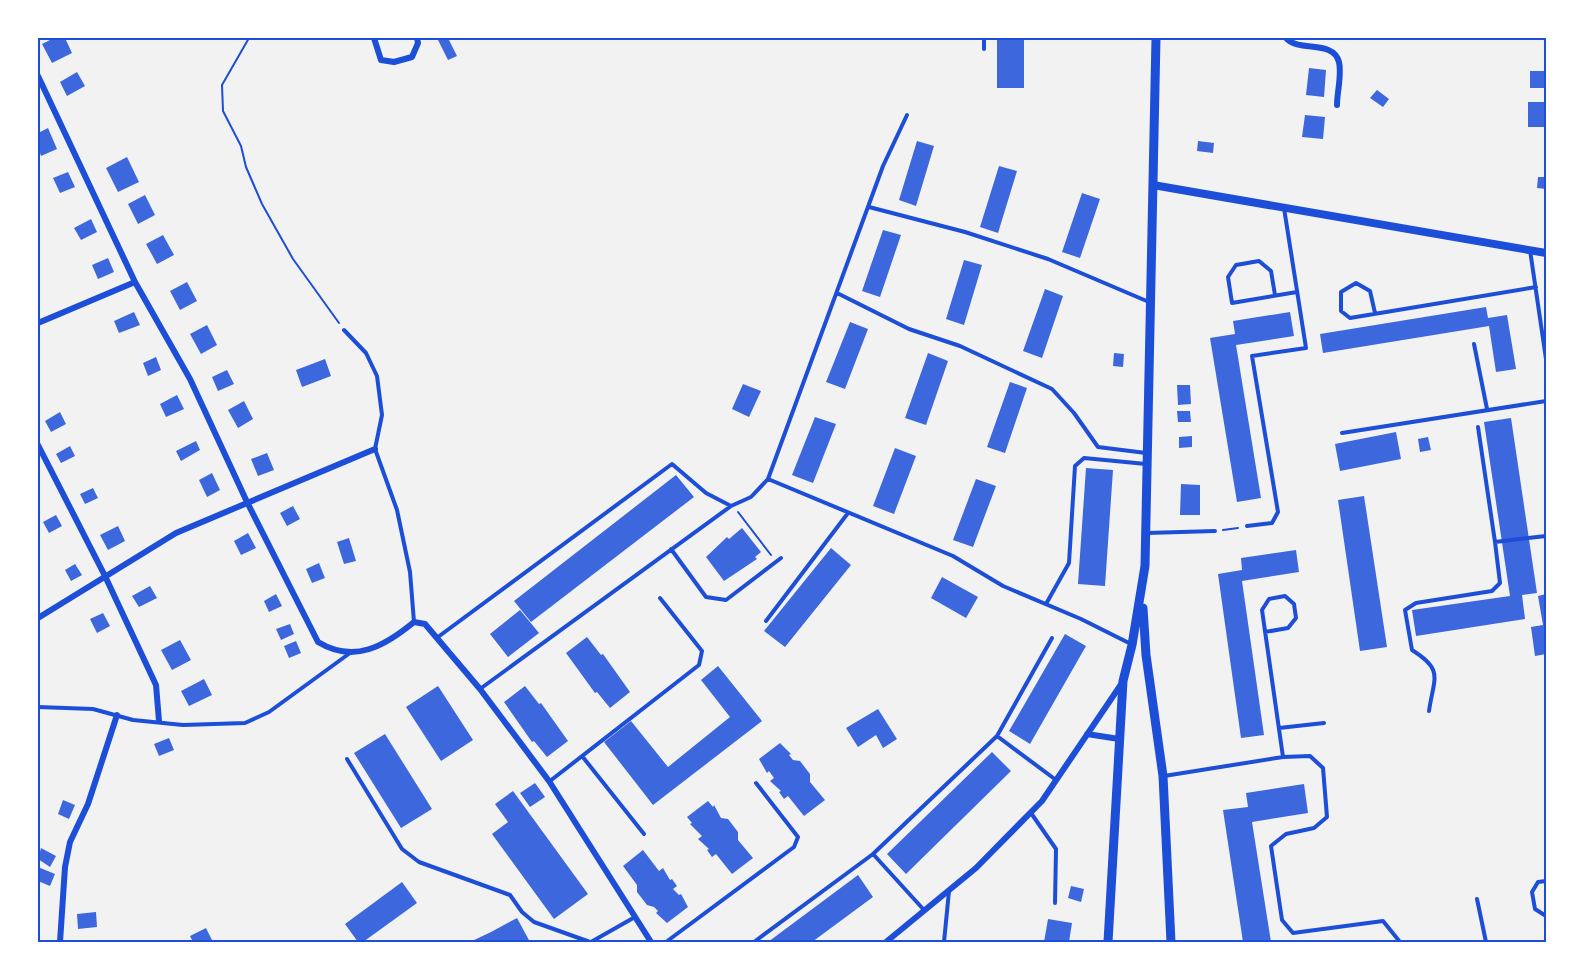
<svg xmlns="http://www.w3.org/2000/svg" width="1584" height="980" viewBox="0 0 1584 980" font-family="'Exo 2',sans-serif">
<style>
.building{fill:#3d67dc}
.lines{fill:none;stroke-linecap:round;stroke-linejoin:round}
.path{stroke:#1d4ed8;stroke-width:2}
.service{stroke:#1d4ed8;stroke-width:4}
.minor{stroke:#1d4ed8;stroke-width:6}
.tertiary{stroke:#1d4ed8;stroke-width:8}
.secondary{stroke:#1d4ed8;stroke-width:9}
.neatline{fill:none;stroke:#1d4ed8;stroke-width:2}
</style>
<rect width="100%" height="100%" fill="#f2f2f2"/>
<path class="building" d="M54,38h11l7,15 -20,10 -10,-19z
M437,38h11l9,18 -9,4z
M997,38h27v50h-27z
M1309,68l17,2 -2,27 -18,-2z
M1530,71h16v17h-16z
M77,72l8,14 -18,10 -7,-14z
M1377,90l12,9 -6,8 -13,-9z
M1528,102h17l-1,25h-16z
M1305,115l20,2 -2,22 -21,-2z
M48,128l9,21 -16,7 -3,-9v-14z
M917,141l17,5 -18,60 -17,-6z
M1198,141l16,2 -1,10 -16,-2z
M127,157l12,25 -21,10 -12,-24z
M999,166l18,5 -19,62 -18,-6z
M68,172l7,15 -15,6 -7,-15z
M1538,177h8v12l-9,-1z
M1082,193l18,6 -20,59 -18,-6z
M145,195l10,20 -17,9 -10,-20z
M91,219l6,13 -16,8 -7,-12z
M883,230l18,5 -21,62 -18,-6z
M163,235l11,20 -17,9 -11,-20z
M108,258l6,14 -16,7 -6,-14z
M964,260l18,5 -18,60 -18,-6z
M187,282l10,19 -17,9 -10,-19z
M1045,289l18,7 -21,62 -19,-7z
M1486,307l2,11 19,-3 9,54 -20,3 -7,-46 -166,27 -3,-19z
M134,312l6,13 -21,8 -5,-12z
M1290,312l4,24 -58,9 25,153 -24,4 -27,-164 25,-4 -2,-13z
M850,322l18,7 -23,60 -19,-7z
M207,325l10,20 -16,9 -11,-20z
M928,353l20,8 -22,64 -21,-7z
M1114,353l10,1 -1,13 -10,-1z
M156,357l5,13 -13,6 -5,-13z
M325,359l6,17 -29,11 -6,-17z
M227,370l7,14 -16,7 -6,-14z
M1010,382l17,6 -22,65 -18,-6z
M743,384l18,7 -12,26 -17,-8z
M1177,385h13l1,19 -13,1z
M177,395l7,14 -18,8 -6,-13z
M244,401l9,18 -15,9 -10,-18z
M1177,411h13l1,11h-13z
M60,412l6,12 -15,8 -6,-11z
M815,417l21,7 -23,59 -21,-8z
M1511,418l26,175 -15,2 3,24 -109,17 -4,-26 98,-14 -26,-174z
M1396,432l5,27 -61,12 -5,-27z
M1192,436v11l-13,1v-11z
M1428,437l3,13 -11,2 -2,-13z
M196,441l4,9 -19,11 -5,-10z
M70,446l5,10 -14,7 -5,-9z
M895,448l21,8 -22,58 -21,-8z
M267,453l7,17 -16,6 -7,-17z
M1086,468l27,2 -8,116 -27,-2z
M212,473l8,17 -13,7 -8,-17z
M676,475l18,22 -163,125 -17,-21z
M976,479l20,7 -23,61 -20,-7z
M1181,484l19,1v30h-20z
M93,488l5,10 -13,6 -5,-10z
M1364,496l23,151 -27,4 -22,-151z
M293,506l7,13 -13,7 -7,-13z
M56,515l6,11 -13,7 -6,-11z
M118,526l7,15 -17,9 -8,-15z
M742,528l19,24 -6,5 2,2 -33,22 -18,-24 21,-20 2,2z
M248,533l8,15 -15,7 -7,-14z
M349,538l7,23 -12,3 -7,-22z
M831,548l20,17 -66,82 -21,-16z
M1296,550l3,22 -57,9 22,154 -23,3 -23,-164 24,-4 -1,-12z
M319,563l6,15 -13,5 -6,-14z
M75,564l7,11 -11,6 -6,-11z
M942,577l36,20 -12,21 -35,-20z
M150,586l7,12 -18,9 -7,-11z
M276,594l6,12 -13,6 -5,-11z
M1546,594v60l-11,2 -4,-29 12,-2 -5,-29z
M520,610l19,23 -31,24 -18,-23z
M103,613l7,13 -13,7 -7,-14z
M290,624l4,10 -13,6 -5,-11z
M1065,634l21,12 -56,98 -21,-13z
M587,637l14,18 2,-1 27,38 -20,16 -13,-16 -2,1 -29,-40z
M180,640l11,20 -19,10 -11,-20z
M296,641l5,12 -12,5 -5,-12z
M718,666l44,55 -109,84 -49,-63 27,-21 37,46 62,-50 -29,-37z
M204,679l8,16 -23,11 -8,-15z
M438,686l35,54 -32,21 -35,-54z
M525,686l14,18 2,-1 27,38 -21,16 -13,-16 -2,1 -28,-40z
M878,709l19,30 -14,9 -7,-13 -18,12 -12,-19z
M385,734l47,75 -31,19 -47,-75z
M169,738l5,12 -15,6 -5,-12z
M780,743l11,11 -2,1 4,5 7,1 10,13v8l15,18 -21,16 -16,-20 -4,3 -5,-7 2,-1 -11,-10 4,-3 -5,-7 -2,2 -8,-14z
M992,752l19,19 -105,103 -19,-20z
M535,783l10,14 -15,10 -10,-14z
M1304,784l4,29 -56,9 19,120h-28l-20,-132 25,-3 -2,-14z
M513,791l75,103 -34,25 -62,-85 16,-12 -13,-18z
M63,800l12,5 -6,14 -11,-5z
M708,801l5,6 1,-2 7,13 7,1 10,13v8l15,18 -21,16 -16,-20 -4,3 -5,-7 2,-1 -11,-10 4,-3 -12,-12 2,-1 -5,-6z
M41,848l15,8 -6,11 -12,-8z
M643,850l16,21 4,-3 7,12 2,-1 5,7 -4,3 6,6 2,-1 7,13 -21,16 -11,-10 2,-2 -4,-4 -7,-2 -10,-13v-7l-14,-19z
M38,867l17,7 -5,12 -12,-5z
M858,875l15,22 -61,45h-44z
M402,882l15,21 -54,39h-5l-13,-18z
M1071,886l13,3 -3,13 -13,-4z
M96,912l1,15 -19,2 -1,-15z
M517,918l13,24h-60l21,-10z
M1048,919l24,4 -3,19h-25z
M206,928l7,14h-20l-3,-6z"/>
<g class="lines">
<path class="path" d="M249,38l-27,47 1,26 18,35 5,21 16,37 31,55 46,64
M738,512l33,43
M1223,530l15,-2"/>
<path class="service" d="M984,38v11
M869,207l96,25 83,27 101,43
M1530,250l16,109
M837,293l72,36 51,17 92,43 22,24 24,34 48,6
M1275,295l-4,-24 -12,-10 -23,4 -8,12 4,26 65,-11
M1375,313l-5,-22 -14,-8 -15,9v19l9,7 186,-31
M344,330l22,23 11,23 5,39 -7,34 22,61 13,62 4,50
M1474,344l13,65
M1478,427l17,115 51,-6
M1342,433l204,-32
M768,479l185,77 50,30 78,33 50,25
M1247,526l25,-3 6,-11 -26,-156 54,-8 -22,-140
M1147,533l68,-2
M671,549l35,48 20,3 55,-42
M1046,604l23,-41 6,-97 9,-8 62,6
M766,621l82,-108
M438,637l234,-173 34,29 25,13 20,-9 17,-18 115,-313 24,-51
M480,689l251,-183
M38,707l55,2 40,11 50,5 62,-2 24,-11 81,-59
M1429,711c5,-34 15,-41 -17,-61l-7,-40 11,-7 76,-12 8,-8 -5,-41
M1279,728l45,-5
M997,736l59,44
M582,756l62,78
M1283,757l27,-1 13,12 4,49 -13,11 -28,6 -15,12 11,74 11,13 90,-12 17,21
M347,759l55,90 17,13 91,33 12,17 12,10 56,20
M1164,776l119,-19c-7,-49 -14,-98 -21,-147l7,-11 16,-3 9,8 2,14 -8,10 -23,4
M550,781l149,-116 3,-14 -42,-53
M1031,813l25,36 -1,54
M873,854l124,-118 55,-98
M1546,881l-8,1 -6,10 3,17 11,7
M1477,899l9,43
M591,942l44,-25
M666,942l128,-95 4,-10 -42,-54
M754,942l119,-88 51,56
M944,942l5,-51"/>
<path class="minor" d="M374,38l7,22 13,2 18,-5 6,-14 -1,-5
M1286,38c13,15 47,1 53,24 3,13 -2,30 -2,43
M38,76l97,206 55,97 57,123 71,140c36,22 67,4 96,-20l11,2 55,65 69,92 102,161
M38,323l97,-41
M38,445l67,131 51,109 3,36
M38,618l138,-85 199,-84
M1087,734l32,5
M60,942l5,-75 5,-25 18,-38 29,-89
M886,942l90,-74 66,-67 80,-118"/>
<path class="tertiary" d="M1153,185l393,68"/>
<path class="secondary" d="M1143,608l3,47 17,121 8,166
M1108,942l15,-261 9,-36 13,-79 11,-528"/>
</g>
<rect width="1584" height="980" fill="none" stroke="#ffffff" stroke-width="78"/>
<rect x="39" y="39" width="1506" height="902" class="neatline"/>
</svg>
